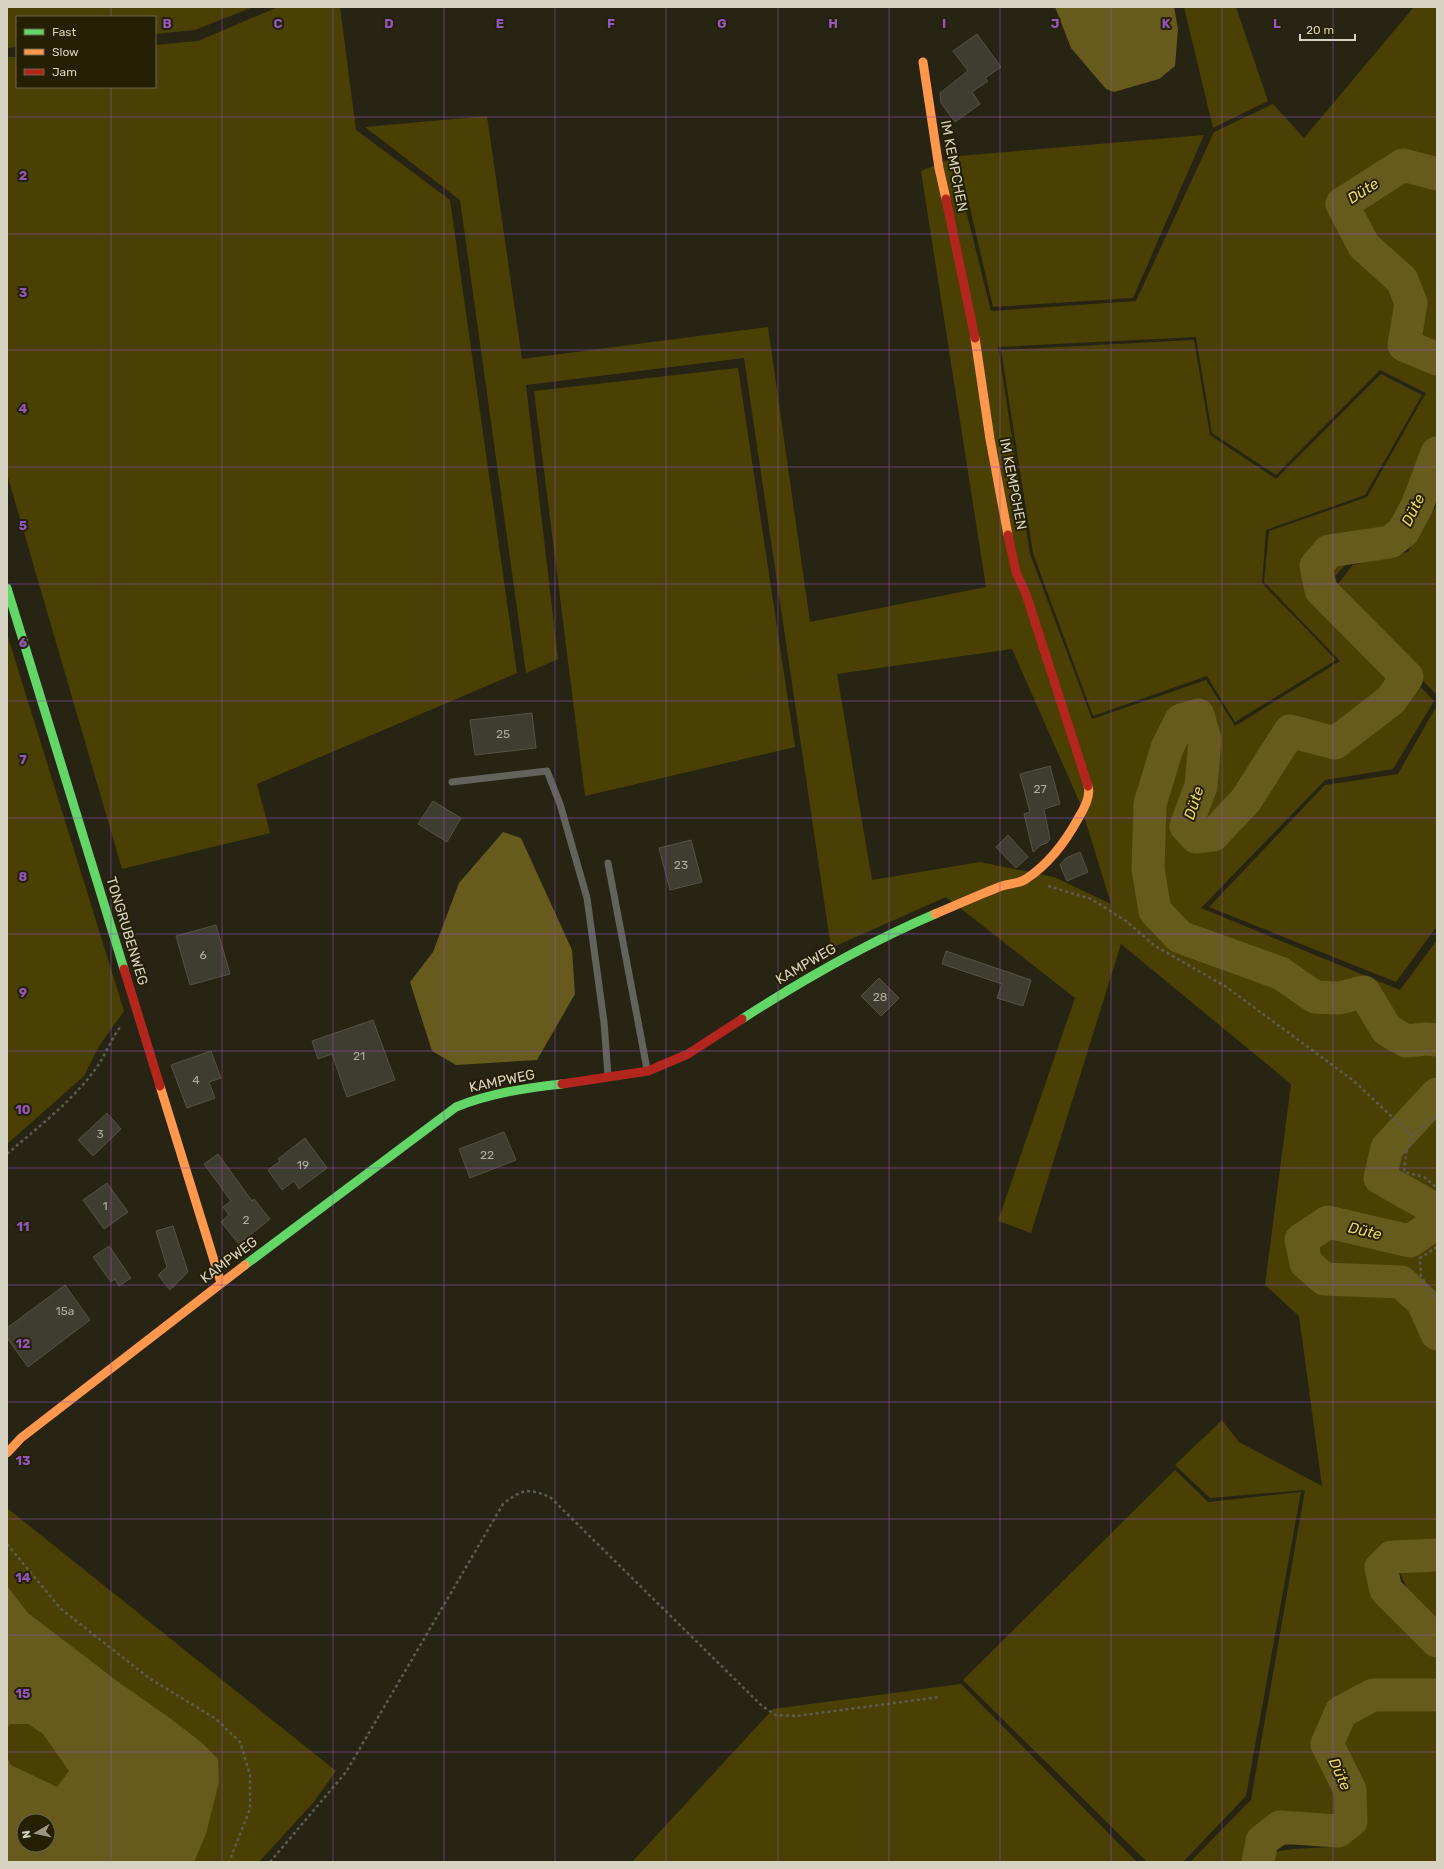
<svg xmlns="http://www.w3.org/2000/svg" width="1444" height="1869" viewBox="0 0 1444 1869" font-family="Rubik,sans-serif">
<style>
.green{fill:#4a4004;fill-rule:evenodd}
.water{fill:#665a1c;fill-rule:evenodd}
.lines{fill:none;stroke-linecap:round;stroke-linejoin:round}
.river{stroke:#665a1c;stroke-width:33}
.building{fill:#3f3c30;stroke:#555244}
.path{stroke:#5d5b53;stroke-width:2.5;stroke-dasharray:3 3;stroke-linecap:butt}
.lane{stroke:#63625b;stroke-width:7}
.fast{stroke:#63d668;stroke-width:9}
.slow{stroke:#ff974d;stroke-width:9}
.jam{stroke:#b3261e;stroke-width:9}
.grid{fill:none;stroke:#9256c0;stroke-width:1;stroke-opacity:0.55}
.labels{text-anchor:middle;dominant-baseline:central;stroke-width:4;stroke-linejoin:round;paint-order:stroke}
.number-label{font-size:12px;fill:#b0ad9e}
.street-label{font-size:14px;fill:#d6d3c2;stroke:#251f03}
.water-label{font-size:15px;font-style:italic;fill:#f0d866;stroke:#251f03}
.grid-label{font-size:13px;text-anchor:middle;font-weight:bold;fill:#9256c0;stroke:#251f03;stroke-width:4;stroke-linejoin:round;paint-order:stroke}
</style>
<rect width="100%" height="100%" fill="#272414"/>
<path class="green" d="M7,7h246l-58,23 -40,4v-17h-138v30l-10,1z
M278,7h62l16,123 94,70 67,473 -260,111 13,49 -148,36 -115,-395v-417h10v30h138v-42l43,-4z
M1184,7h52l32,94 -55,27z
M1414,7h23v485l-34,54 -53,14 -26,28 110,113 -41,68 -68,11 -124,128 199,82 37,-50v611l-46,12 18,41 28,30v73l-16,-7 -49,5 -28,10 -7,18 10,38 -11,67 -63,9 -15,15h-68l61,-62 54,-310 -95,8 -35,-33 47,-45 17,22 83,44 -23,-170 -34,-31 26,-201 -170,-140 -90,289 -33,-12 77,-223 -129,-101 -115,51 -87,-590 -218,27 32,274 -32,14 -66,-473 -95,-73 122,-11 35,243 246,-32 42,295 176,-35 -65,-416 32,-13 38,153 145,-10 78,-169 59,-28 31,34zM1196,337l16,96 64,42 104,-105 46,23 -59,104 -98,34 -5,51 76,79 -105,65 -29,-46 -114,39 -62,-165 -32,-207zM1012,649l68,154 31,101 -57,-27 -74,-15 -108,18 -35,-206z
M1204,135l-71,163 -140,9 -35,-151z
M1194,340l16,95 66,44 105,-105 41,21 -57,100 -99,35 -4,53 74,77 -101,62 -28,-46 -114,40 -60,-163 -32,-203z
M738,368l57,379 -210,49 -51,-405z
M1437,505v190l-103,-106 19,-24 55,-13z
M7,634l117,377 -25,35 -15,30 -77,68z
M1437,705v221l-41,56 -187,-75 116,-122 73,-11z
M1175,1470l33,32 93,-10 -55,304 -63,66h-36l-184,-182z
M7,1508l329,263 -23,32 -54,59h-252zM24,1821h24v24h-24z
M1437,1556v72l-21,-21 -20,-42z
M961,1684l176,178h-505l141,-153z
M1421,1707l16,5v150h-171l7,-10 21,-3 38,-2 9,-7c5,-21 13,-47 9,-69 -1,-11 -7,-21 -8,-32 -1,-36 55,-31 79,-32z"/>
<path class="water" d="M1055,7h119l4,22 -3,37 -16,13 -45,13 -8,-3 -35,-41z
M503,832l18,6 51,112 3,44 -38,66 -81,5 -24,-14 -22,-69 23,-30 26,-69z
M7,1586l21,27 93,71 46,32 34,26 17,17 1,23 -13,52 -12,28h-187v-105l4,8 46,22 12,-16 -26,-37 -15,-10h-18l-3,4zM24,1821h24v24h-24z"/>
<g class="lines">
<path class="river" d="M1437,174l-34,-9 -61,39 22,42 38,34 9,23 -7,42 33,14
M1437,453l-20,53 -14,26 -13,10 -61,9 -13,15 5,24 86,87 -16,23 -56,43 -45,-12 -44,69 -33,35 -17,2 -10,-11 15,-40 4,-46 -7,-25 -17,5 -14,28 -17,56 -2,65 7,42 25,26 100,36 35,24 24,1 25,-6 23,38 19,11 20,-2 11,1
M1437,1094l-50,54 -7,30 53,30 3,15 -26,18 -82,-19 -27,18 5,23 18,16 77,3 21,19 15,33
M1437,1555l-45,2 -11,11 5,22 51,51
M1258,1862l4,-21 18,-14 58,4 13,-10 -1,-31 -23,-46 14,-32 32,-17h64"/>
</g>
<path class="building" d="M977,34l24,33 -16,11 3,3 -16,11 8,12 -25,18 -14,-19 -1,-10 28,-22 -15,-20z
M532,713l4,35 -61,7 -5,-35z
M1050,766l10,38 -16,5 6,30 -3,4 -6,2 -8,7 -9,-38 6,-2 -10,-38z
M433,801l28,17 -14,24 -29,-18z
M1008,835l20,22 -12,11 -20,-21z
M691,840l11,42 -32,8 -11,-42z
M1080,852l8,20 -21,9 -7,-16 6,-7z
M216,925l14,49 -40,11 -14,-49z
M946,951l85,29 -8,26 -26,-8 5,-14 -60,-20z
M879,978l20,20 -18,18 -20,-20z
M373,1020l22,60 -48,17 -15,-43 -14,5 -6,-18z
M211,1051l10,27 -12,4 6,16 -28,10 -16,-43z
M107,1113l14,16 -28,27 -15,-16z
M504,1132l12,28 -46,18 -11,-29z
M305,1138l22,30 -28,21 -5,-8 -12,9 -14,-20 12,-9 -2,-2z
M218,1154l34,47 2,-2 16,20 -31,25 -18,-22 8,-7 -6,-8 8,-6 -27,-37z
M107,1183l21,29 -24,17 -21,-29z
M173,1226l15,46 -18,18 -12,-15 9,-8 -11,-36z
M109,1246l22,32 -12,8 -4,-7 -4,3 -18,-25z
M65,1285l25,35 -62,47 -21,-29v-10z"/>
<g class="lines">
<path class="path" d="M1048,886l43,13 35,22 29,25 70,40 129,95 58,55
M1437,1115l-25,21 -6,18 -2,18 20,5 13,11
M7,1154c30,-26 63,-51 87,-83 11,-14 16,-31 27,-45
M1437,1247l-17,11 1,18 16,26
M7,1544l54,65 88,69 67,41 24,23 10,33v34l-21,53
M270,1862l76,-90 157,-268c19,-15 25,-16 47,-7l212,209 14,9 21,1 142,-19"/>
<path class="lane" d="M452,782l95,-11 13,33 27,94 17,124 4,54
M608,863l39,206"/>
<path class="fast" d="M7,588l117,381
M742,1019c62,-40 125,-76 193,-105
M245,1265l211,-158c34,-14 70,-19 106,-23"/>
<path class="slow" d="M923,62l16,106 7,31
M975,338l15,101 18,96
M935,914c22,-9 45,-20 67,-28 8,-3 17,-2 24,-7 23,-15 40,-38 53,-62 5,-8 12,-21 9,-31
M160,1086l61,197
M7,1453l14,-15 224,-173"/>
<path class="jam" d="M946,199l29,139
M1008,535l8,37 10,22 62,192
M124,969l36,117
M562,1084l86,-13 40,-17 54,-35"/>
</g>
<path class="grid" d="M111,7v10M222,7v1855M333,7v1855M444,7v1855M555,7v1855M666,7v1855M778,7v1855M889,7v1855M1000,7v1855M1111,7v1855M1222,7v1855M1333,7v1855M111,87v1775M7,117h1430M7,234h1430M7,350h1430M7,467h1430M7,584h1430M7,701h1430M7,818h1430M7,934h1430M7,1051h1430M7,1168h1430M7,1285h1430M7,1402h1430M7,1519h1430M7,1635h1430M7,1752h1430"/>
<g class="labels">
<g class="number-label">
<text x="503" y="734">25</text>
<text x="1040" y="789">27</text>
<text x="681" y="865">23</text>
<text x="203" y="955">6</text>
<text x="880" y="997">28</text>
<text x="359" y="1056">21</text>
<text x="196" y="1080">4</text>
<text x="100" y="1134">3</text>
<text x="487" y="1155">22</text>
<text x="303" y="1165">19</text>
<text x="105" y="1206">1</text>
<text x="246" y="1220">2</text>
<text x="65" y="1311">15a</text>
</g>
<g class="street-label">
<text transform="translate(954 166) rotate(79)">IM KEMPCHEN</text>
<text transform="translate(1013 484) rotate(79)">IM KEMPCHEN</text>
<text transform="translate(127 931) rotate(73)">TONGRUBENWEG</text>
<text transform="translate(806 964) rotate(-30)">KAMPWEG</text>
<text transform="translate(502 1081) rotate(-12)">KAMPWEG</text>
<text transform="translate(229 1260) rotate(-37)">KAMPWEG</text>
</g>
<g class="water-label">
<text transform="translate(1363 191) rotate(-33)">Düte</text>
<text transform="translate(1413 510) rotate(-64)">Düte</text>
<text transform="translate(1194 803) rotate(-72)">Düte</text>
<text transform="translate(1365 1231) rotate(13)">Düte</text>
<text transform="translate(1340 1774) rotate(66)">Düte</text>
</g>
</g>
<g class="grid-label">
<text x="167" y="28">B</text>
<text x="278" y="28">C</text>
<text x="389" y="28">D</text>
<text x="500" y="28">E</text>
<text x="611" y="28">F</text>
<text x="722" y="28">G</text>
<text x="833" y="28">H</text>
<text x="944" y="28">I</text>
<text x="1055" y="28">J</text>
<text x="1166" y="28">K</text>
<text x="1277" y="28">L</text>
<text x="23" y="180">2</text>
<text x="23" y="297">3</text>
<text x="23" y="413">4</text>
<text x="23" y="530">5</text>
<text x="23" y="647">6</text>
<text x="23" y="764">7</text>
<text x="23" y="881">8</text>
<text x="23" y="997">9</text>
<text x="23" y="1114">10</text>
<text x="23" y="1231">11</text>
<text x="23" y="1348">12</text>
<text x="23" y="1465">13</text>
<text x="23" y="1582">14</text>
<text x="23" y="1698">15</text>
</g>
<rect width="1444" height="1869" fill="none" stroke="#d6d3c2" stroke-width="16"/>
<rect x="16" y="16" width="140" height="72" fill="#251f03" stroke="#6c674f"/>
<rect x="24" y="29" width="20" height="6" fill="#63d668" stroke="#6c674f"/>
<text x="52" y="36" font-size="12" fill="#d6d3c2">Fast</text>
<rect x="24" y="49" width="20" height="6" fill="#ff974d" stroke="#6c674f"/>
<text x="52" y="56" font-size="12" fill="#d6d3c2">Slow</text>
<rect x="24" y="69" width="20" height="6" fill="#b3261e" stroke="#6c674f"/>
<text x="52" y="76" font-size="12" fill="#d6d3c2">Jam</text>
<g transform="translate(36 1833) rotate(261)"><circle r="19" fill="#251f03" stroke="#6c674f"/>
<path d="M0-3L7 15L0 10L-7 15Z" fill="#999685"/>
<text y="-6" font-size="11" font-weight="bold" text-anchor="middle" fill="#d6d3c2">N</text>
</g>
<path d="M1300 34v6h55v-6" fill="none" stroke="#d6d3c2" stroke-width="2"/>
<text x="1306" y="34" font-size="12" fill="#d6d3c2" stroke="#251f03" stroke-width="3" paint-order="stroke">20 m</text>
</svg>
